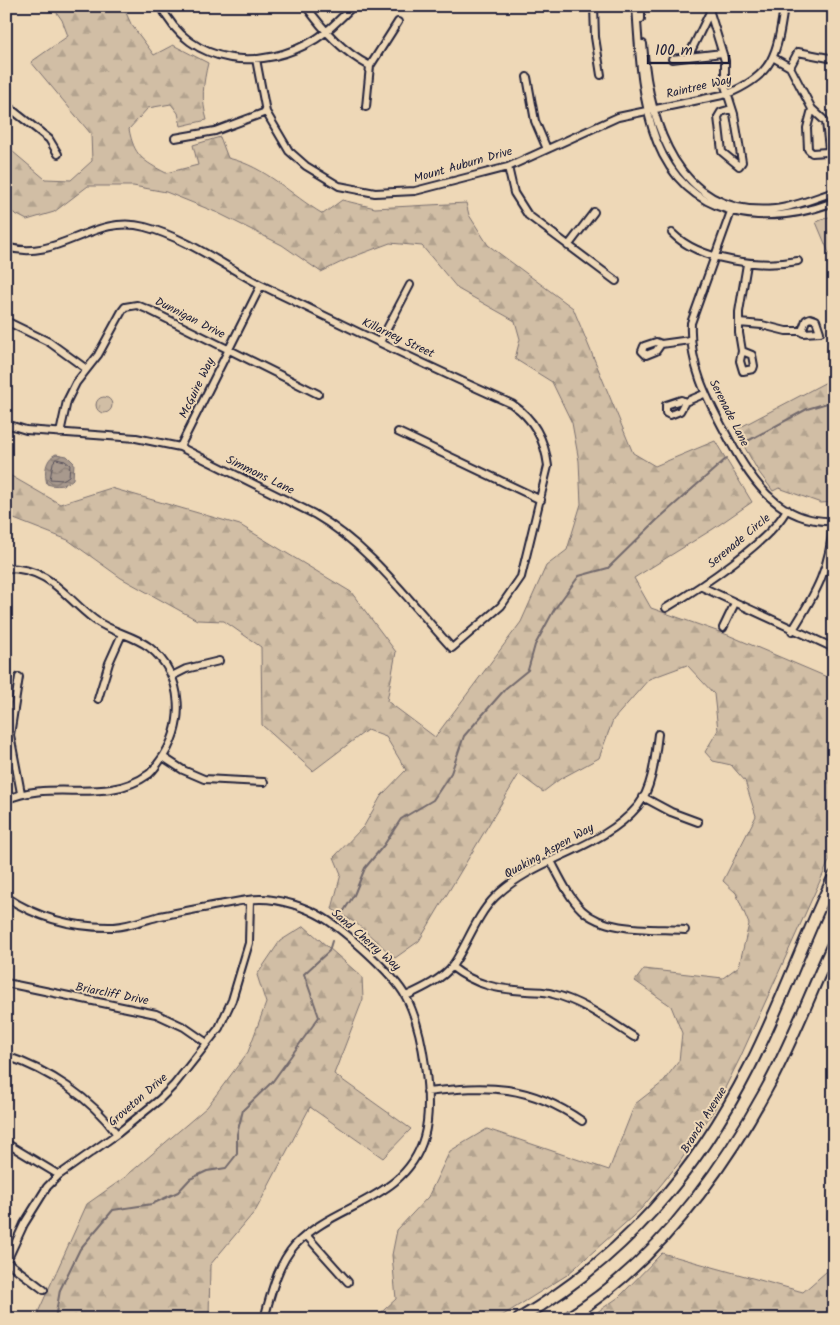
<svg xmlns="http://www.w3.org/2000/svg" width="840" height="1325" viewBox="0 0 840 1325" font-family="Kalam,sans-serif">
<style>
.forest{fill:url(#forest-firs);stroke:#7a7070}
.park{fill:url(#park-tufts);stroke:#7a7070}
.water{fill:url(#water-waves);stroke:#72696c}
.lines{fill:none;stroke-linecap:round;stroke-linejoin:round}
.shore{stroke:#58525c;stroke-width:1}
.stream{stroke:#72696c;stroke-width:2}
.minor-casing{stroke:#22223b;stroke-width:10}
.trunk-casing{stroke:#22223b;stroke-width:14}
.minor{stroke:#eed8b7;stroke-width:6}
.trunk{stroke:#eed8b7;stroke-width:10}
.labels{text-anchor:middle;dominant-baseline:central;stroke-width:4;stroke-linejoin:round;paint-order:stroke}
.street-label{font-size:12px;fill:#22223b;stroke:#eed8b7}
</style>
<defs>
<pattern id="forest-firs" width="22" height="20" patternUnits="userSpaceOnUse" patternTransform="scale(1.25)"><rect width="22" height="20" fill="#d1bea5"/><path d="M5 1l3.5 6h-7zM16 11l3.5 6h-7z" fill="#b3a38f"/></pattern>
<pattern id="park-tufts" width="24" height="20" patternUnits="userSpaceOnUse" patternTransform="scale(1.25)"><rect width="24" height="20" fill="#d1bea5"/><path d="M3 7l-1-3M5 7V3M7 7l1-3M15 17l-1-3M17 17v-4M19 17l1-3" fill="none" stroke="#b3a38f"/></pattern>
<pattern id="water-waves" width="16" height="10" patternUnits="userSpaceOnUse" patternTransform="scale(1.25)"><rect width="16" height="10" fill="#a8998d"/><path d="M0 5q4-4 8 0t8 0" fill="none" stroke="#887c74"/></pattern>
</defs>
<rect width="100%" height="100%" fill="#eed8b7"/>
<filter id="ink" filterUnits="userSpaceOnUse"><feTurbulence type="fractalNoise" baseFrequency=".02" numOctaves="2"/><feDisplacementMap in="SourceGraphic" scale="10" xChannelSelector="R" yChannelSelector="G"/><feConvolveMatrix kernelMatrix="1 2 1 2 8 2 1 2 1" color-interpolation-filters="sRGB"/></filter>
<g filter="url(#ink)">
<path class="forest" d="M52,6h71l8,18 23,31 19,-10 35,18c-5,21 -7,36 -1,57l-26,6 -3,-13 -7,-9 -23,4 -19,21c5,27 14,32 37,44l32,-8 -5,-20 27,-8 8,21c39,9 61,36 95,56l19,-14 33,8 91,-5 3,12 19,30 85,63 60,145 22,13 60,-25 37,61 -39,27 -79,49 17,30 77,27 106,45v170l-94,208 -26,52 -35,53 -38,46 -74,66 -70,44h-123l22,-20 -4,-44 5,-25 31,-33 22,-46 37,-22 122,41 26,-66 27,-21 17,-22 3,-28 -11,-27 -36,-25 9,-12 79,9 16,-12 10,-42 -13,-31 -13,-12 33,-65 -11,-35 -14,-16 -18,-4 -8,-9 13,-22 -4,-36 -27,-29 -38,14 -36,41 -14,38 -39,21 -17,13 -24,-18 -100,167 -24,17 -39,-35 -24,-14 9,-35 -7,-17 30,-31 17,-30 25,-26 -20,-33 -19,-7 -54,41 -51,-46 -1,-78 -37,-26 -27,-1 -76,-42 -53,-38 -54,-21 -8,2v-48l54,31 51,-16 129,37 111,67 45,60 -9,49 48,36 86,-115 25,-56 21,-16 14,-46 -2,-43 -7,-38 -20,-41 -37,-23 5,-20 -5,-18 -57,-32 -36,-43 -32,-3 -40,15 -29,14 -39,-27 -64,-32 -52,-21 -33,-6h-45l-34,26 -27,8 -21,-11v-63l39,33 26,1 21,-19 -1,-27 -60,-72 37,-26 -6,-16z
M834,215v50l-18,-43z
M834,378v124l-13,1 -42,-15 -6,3 -15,-20 -23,-41z
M304,926l58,51 1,22 -29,75 77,55 -28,29 -73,-51 -54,103 -46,55 -1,54h-174l52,-115 37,-26 83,-71 41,-55 18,-49 -9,-28 23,-34z
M662,1253l141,39 31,-27v54h-247l32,-22z"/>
<path class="park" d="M96 405a8 8 0 1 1 16 0a8 8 0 1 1-16 0Z"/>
<path class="water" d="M56,454l11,2 7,7 -1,16c-7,7 -17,8 -26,5 -3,-11 -2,-25 9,-30z"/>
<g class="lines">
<path class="shore" d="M56,459l9,2 5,4 -1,11 -6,4 -13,-1 3,-16z"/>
<path class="stream" d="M744,443l63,-34 27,-8
M340,917l14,-22 11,-27 19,-23 17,-26 32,-19 18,-27 13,-37 42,-48 22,-18 7,-25 19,-35 25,-34 29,-8 49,-48 70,-62
M55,1319l5,-29 20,-41 33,-39 39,-6 26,-12 12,-13 17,-8 19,-3 11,-14v-20l6,-24 30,-29 46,-64 -15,-43 25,-23 3,-10"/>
<g class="minor-casing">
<path id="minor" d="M161,6c29,61 102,66 155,33 14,-9 26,-22 37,-33
M306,6c18,25 37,46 64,60
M594,6l1,31 6,38
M636,6c3,43 5,95 21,136 31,77 107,86 177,60
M641,6v13
M708,6l17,55v25l9,28 8,48 -3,4 -17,-14 -4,-35 3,-5 10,-3
M783,6l6,2 11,-2
M643,44c6,79 34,174 132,165 20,-2 40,-11 59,-17
M688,57l22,-45
M774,58l16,9 22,42 14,13 3,27 -2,3 -15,1 -4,-4 -1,-21 5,-19
M256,59l10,53 23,39 17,15 33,20 36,7 40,-2 93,-24 110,-50 109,-23c47,-19 50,-40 57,-87
M672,59l50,-6
M790,67l8,-15 36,7
M527,77l8,44 12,28
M6,105l43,34 9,15
M366,107l4,-41 28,-44
M175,138l40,-7 51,-19
M508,167l6,26 14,22 88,66
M733,206l-42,117c-2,41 15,74 34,109 23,43 51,92 109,89
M672,233c28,28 88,35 126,28
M568,246l26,-34
M6,247c53,16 86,-34 139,-20 42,11 79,39 118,59 82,40 165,81 249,118 22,15 33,37 36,62l-27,111 -20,29 -49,42c-43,-47 -82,-102 -138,-134l-134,-67 -44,-9 -110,-8 -20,-6
M6,321l43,21 36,26
M739,323l23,2 24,6h16l1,2 17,-1 -4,-12 -6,-2 -4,2 -4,11
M380,342l30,-57
M661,344l-5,-2 -12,4 -2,5 4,4 10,-4 5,-7 29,-4
M742,351l10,4 2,11 -1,3 -10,2 -3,-10 2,-10 -3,-18v-21l8,-48
M685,402l-5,9 -10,4 -4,-2v-8l15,-5 4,2 19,-8
M398,432l143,68
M60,433l7,-32 9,-18 22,-28 24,-44 3,-4 12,-2 12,5 169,84
M180,447l81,-162
M6,568c45,0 58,29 89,52 16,12 38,15 54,27 36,28 37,81 10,115 -3,4 -6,9 -10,12 -44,32 -98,4 -143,26
M702,587l132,61
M666,608c32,-19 105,-67 121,-99
M723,628l12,-25
M792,631c24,-38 39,-64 41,-110
M172,676l14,-7 33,-8
M19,677l-9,58 11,58
M98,699l11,-36 13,-29
M163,757l20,13 21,9 60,3
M643,797l28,15 27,10
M551,861c9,17 17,35 31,49 24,23 72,18 103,20
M6,897c33,22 68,31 108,30 15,-1 31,-7 46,-11 19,-4 39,-7 58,-11 13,-2 28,-6 42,-6 21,0 46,8 64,19 22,14 70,56 82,79 17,32 28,105 18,140 -18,64 -89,66 -129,108 -18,20 -24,49 -31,74
M452,967c23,18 45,22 74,24 9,1 19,0 27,3 29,7 56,27 81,43
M6,983l150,31 28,13 23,16
M406,996c15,-7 37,-17 47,-31 15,-22 23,-49 42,-68 40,-40 106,-47 143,-91 15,-19 17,-49 20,-72
M6,1056c43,14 85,42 111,78
M427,1092c62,-7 101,-8 155,29
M6,1143l53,32
M306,1235l42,47
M6,1261l38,29
M6,1263l18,-39 23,-37 12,-12 58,-41 42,-34 15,-15 45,-57 13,-28 17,-57 1,-43"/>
</g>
<g class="trunk-casing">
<path id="trunk" d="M519,1319c105,-62 177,-146 231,-253 31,-61 54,-128 84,-190
M566,1319c86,-53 152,-141 200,-229 26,-47 45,-99 68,-148"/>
</g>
<use href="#minor" class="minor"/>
<use href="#trunk" class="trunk"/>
</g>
</g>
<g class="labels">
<g class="street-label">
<text transform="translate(699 87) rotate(-13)">Raintree Way</text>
<text transform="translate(463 165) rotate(-16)">Mount Auburn Drive</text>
<text transform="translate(190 318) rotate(27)">Dunnigan Drive</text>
<text transform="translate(398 338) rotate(25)">Killarney Street</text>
<text transform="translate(197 388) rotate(-64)">McGuire Way</text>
<text transform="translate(729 413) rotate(63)">Serenade Lane</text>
<text transform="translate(260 475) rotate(26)">Simmons Lane</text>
<text transform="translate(739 541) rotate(-40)">Serenade Circle</text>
<text transform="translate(549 851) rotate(-29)">Quaking Aspen Way</text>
<text transform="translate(366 940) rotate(41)">Sand Cherry Way</text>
<text transform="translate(112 994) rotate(11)">Briarcliff Drive</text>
<text transform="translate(138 1100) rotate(-41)">Groveton Drive</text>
<text transform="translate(704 1120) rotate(-58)">Branch Avenue</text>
</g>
</g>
<rect width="840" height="1325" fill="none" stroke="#eed8b7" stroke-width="25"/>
<rect x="12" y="12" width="815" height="1300" fill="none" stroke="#22223b" stroke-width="2" filter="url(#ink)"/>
<path d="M648 55v8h81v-8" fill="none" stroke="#22223b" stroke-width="2.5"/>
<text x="655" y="55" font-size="15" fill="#22223b" stroke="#eed8b7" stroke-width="4" paint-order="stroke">100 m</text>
</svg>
